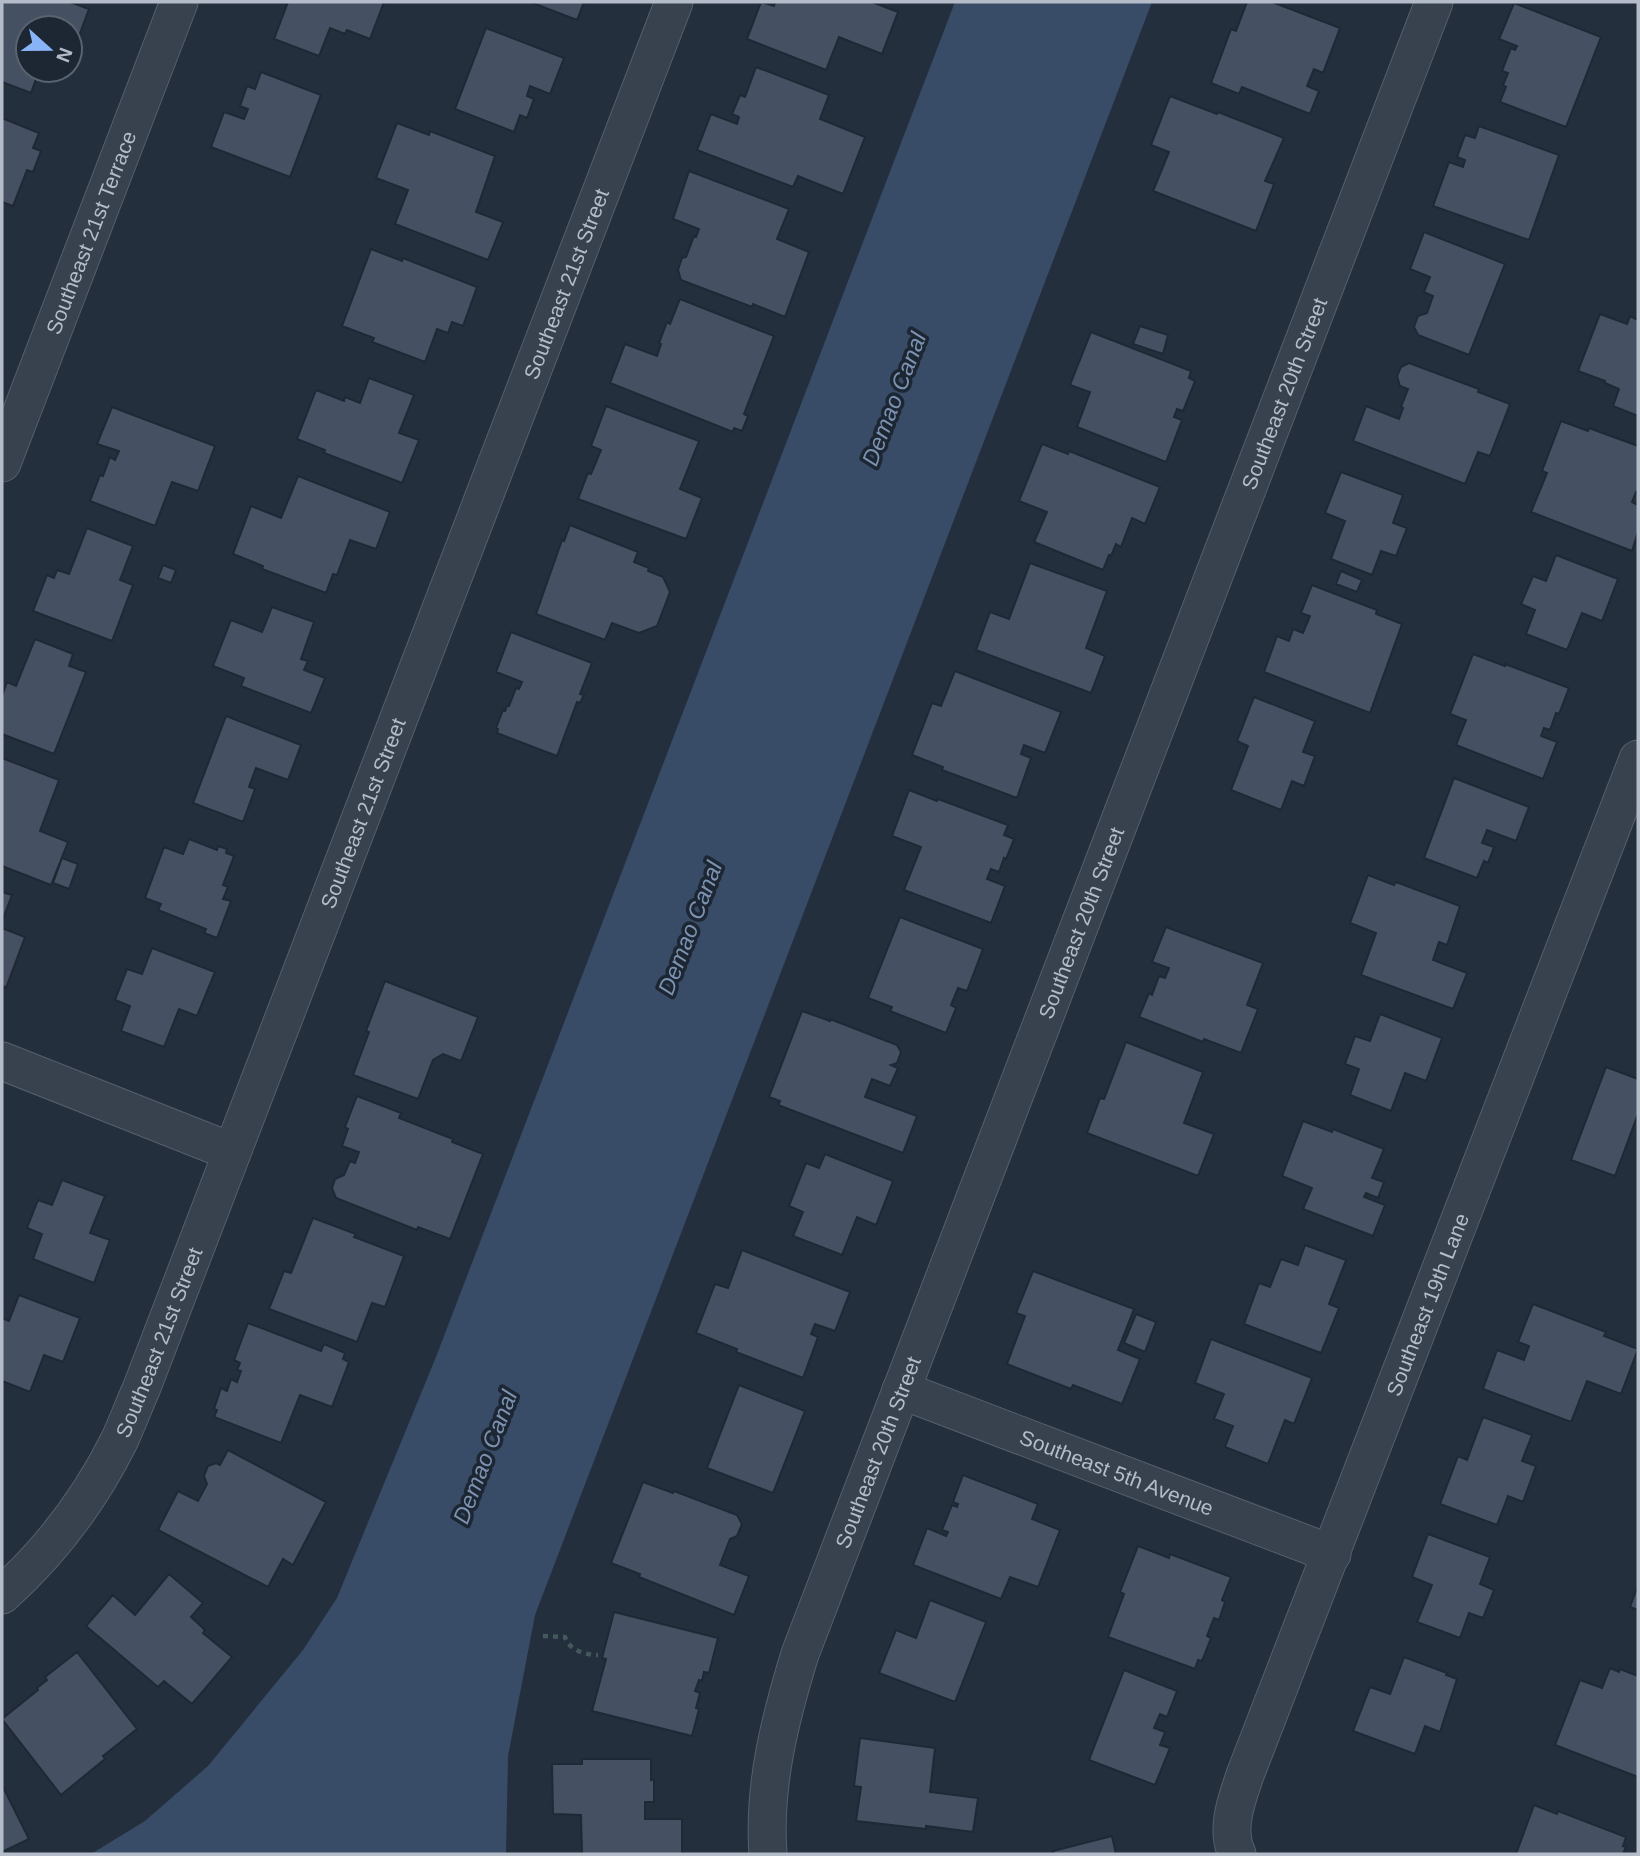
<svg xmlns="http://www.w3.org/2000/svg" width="1640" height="1856" viewBox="0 0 1640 1856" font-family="Arial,sans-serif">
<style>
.water{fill:#394c67}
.building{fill:#455162;stroke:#1f2835;stroke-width:2}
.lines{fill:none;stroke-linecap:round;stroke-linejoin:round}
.street-casing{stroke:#565f6c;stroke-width:39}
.path{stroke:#44595c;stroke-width:4.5;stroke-dasharray:5 5;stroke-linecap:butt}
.street{stroke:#38414e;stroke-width:37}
.labels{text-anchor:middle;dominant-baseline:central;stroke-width:7;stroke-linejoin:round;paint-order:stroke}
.street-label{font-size:21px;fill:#b4bcc9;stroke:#1d2633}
.water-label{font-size:23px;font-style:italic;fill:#7c92b1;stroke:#1d2633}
</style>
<rect width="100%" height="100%" fill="#242f3e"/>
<path class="water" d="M955,2h197l-617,1613 -27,141 -2,98h-415l54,-33 63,-55 95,-116 34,-52 99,-241z"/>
<path class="building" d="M2,2h68l19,7 -13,35 -6,-2v-14h-42v42h15l-3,7 -3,-1 -6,17 -29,-11z
M288,2h96l-14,37 -23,-9 -2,4 -15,-6 -11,28 -45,-17z
M530,2h54l-7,18z
M761,2l13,4 1,-4h97l26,10 -16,42 -43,-17 -13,33 -79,-31z
M1247,2h25l68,26 -17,45 -9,-4 -7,17 12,5 -9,23 -68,-27 -3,7 -28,-11 20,-54 5,2z
M1514,3l87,34 -35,90 -66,-25 6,-15 -3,-2 5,-12 -6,-2 9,-23 4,2 2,-4 -18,-7z
M486,28l78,30 -14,36 -20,-8 -3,10 7,3 -7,19 -7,-3 -6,17 -59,-23z
M756,67l73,28 -9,24 45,18 -22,57 -45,-18 -5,11 -96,-37 14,-36 26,10 2,-7 -7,-3 8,-19 5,2z
M261,72l60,23 -31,82 -79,-30 13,-35 20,7 4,-10 -8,-3 7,-20 8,3z
M1170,96l47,18 1,-2 66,26 -19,43 9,3 -18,47 -103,-40 16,-39 -18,-7z
M2,118l37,15 -6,15 8,3 -8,21 -6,-2 -14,36 -11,-4z
M397,123l32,12 1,-4 65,25 -19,56 27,10 -15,38 -93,-36 13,-34 -32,-12z
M1479,126l80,29 -30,85 -96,-34 16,-44 14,5 2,-7 -8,-3 8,-22 10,3z
M689,171l100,38 -12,30 32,13 -24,65 -32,-13 -1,3 -71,-27 -3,-10 4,-12 4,-1 8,-21 2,1 3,-8 -26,-10z
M1424,232l81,32 -36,91 -51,-20 -4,-8 4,-11 9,-3 6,-17 -9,-4 6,-15 -20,-8z
M371,249l31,12 1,-3 74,29 -14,39 -11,-4 -4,11 -11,-4 -12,33 -53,-20 2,-4 -32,-12z
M680,299l94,37 -30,78 4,2 -6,15 -8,-3 -1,4 -123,-49 15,-39 32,12 4,-12 -2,-1 8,-21 3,2z
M1600,314l27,10 3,-8 8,4v96l-25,-10 6,-17 -14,-6v-2l-27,-10z
M1140,326l28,9 -5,19 -30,-10z
M1091,332l100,39 -2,7 6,3 -12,30 -6,-2 -3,8 8,3 -16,42 -89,-35 13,-35 -20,-7z
M1409,363l70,26 -1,3 32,12 -20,52 -12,-4 -13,32 -112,-43 13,-35 33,13 4,-11 -2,-1 7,-18 -8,-3 -3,-10 4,-9z
M369,378l45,17 -15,38 20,7 -17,43 -78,-30 1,-3 -28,-11 19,-49 28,11 1,-4 15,6z
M606,406l93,35 -19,48 22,9 -16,41 -108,-40 10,-26 3,1 10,-24 -10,-4z
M112,407l103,39 -17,45 -26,-9 -17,44 -65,-25 10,-26 3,1 7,-19 5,3 4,-9 -22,-7z
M1561,421l27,10 1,-3 49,18v47l-2,-1 -4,10 6,3v27l-6,19 -101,-39 16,-39 -5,-2z
M1042,444l26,10 1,-3 91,36 -15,37 -13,-6 -11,29 -5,-3 -5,12 -2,-1 -6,15 -69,-28 13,-30 -28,-11z
M1341,472l62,23 -10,28 14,5 -11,28 -15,-5 -9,24 -41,-16 14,-38 -20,-8z
M298,476l92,36 -14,37 -26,-9 -13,35 -4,-1 -7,19 -64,-24 1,-3 -30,-12 18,-48 30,12z
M570,525l68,27 -4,10 15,6 -1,3 15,6 7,15 -13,34 -18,7 -27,-10 -7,17 -69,-26 26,-74 2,1z
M87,528l46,18 -13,34 13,5 -21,56 -79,-30 14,-36 7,3 3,-8 12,4z
M1556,555l62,24 -16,42 -20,-8 -15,37 -41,-16 9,-24 -14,-6 12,-28 13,5z
M1030,563l77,28 -21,57 19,8 -14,37 -115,-43 14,-38 19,7z
M163,565l13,5 -5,13 -13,-5z
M1341,571l21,9 -5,12 -21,-8z
M1312,585l65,25 -1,4 26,10 -32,89 -106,-41 13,-36 12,5 4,-12 10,4 7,-17 -9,-3z
M272,607l42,15 -13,37 7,2 -4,9 21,8 -14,35 -70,-27 3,-8 -31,-12 18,-46 31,12z
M511,632l81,31 -12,31 4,1 -4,8 -3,-1 -20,54 -60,-23 1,-4 -2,-1 7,-18 2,1 2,-5h2l7,-18 3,1 3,-7 -26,-10z
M35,639l38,15 -4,12 17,6 -32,82 -52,-20v-38l5,-14 9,4z
M1473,654l32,12v-2l64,24 -10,26 -3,-1 -6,17 -6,-2 -3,8 16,6 -14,37 -87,-34 10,-25 -16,-6z
M955,671l106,41 -16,41 -21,-8 -3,9 10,4 -14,40 -75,-28 1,-3 -31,-12 20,-52 9,3z
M1254,697l61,24 -12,31 12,4 -11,30 -12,-5 -11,29 -50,-20 17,-44 -11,-5z
M226,716l75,29 -13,35 -32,-12 -7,19 6,2 -12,33 -50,-19z
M2,758l57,22 -19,51 28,11 -17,43 -49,-19z
M1454,778l75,29 -13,34 -29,-11 -5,13 12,4 -6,16 -4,-2 -7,17 -53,-20z
M909,790l28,11 1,-2 70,26 -4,10 10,4 -8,20 -2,-1 -5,14 -8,-3 -4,10 18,7 -14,37 -87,-33 17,-43 -29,-11z
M189,839l28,11 1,-4 9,3 -1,4 8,3 -11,29 5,2 -5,12 8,2 -14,37 -13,-5 2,-4 -48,-19 3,-6 -16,-6 19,-51 19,7z
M62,858l16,6 -9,25 -16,-6z
M1368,875l26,10 2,-3 64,24 -13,39 -8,-3 -6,18 34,13 -14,36 -92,-34 15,-42 -26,-10z
M2,892l10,3 -10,26z
M900,917l83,32 -16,42 -9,-3 -7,17 5,3 -10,25 -56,-22 2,-4 -24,-9z
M1166,927l97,36 -16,42 11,4 -17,44 -37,-14 -1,3 -64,-25 10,-24 3,2 7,-19 6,2 4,-10 -17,-6z
M2,928l23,9 -19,51 -4,-2z
M152,948l63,24 -18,44 -18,-7 -15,38 -43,-16 9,-25 -15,-6 12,-31 15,5z
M385,981l93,36 -17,44 -18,-7 -10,6 -15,39 -65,-24 16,-43 -3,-1z
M802,1011l28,10v-2l67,26 4,7 -4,11 -6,2 7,3 -8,18 -18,-7 -7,18 52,19 -14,37 -125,-48 2,-4 -11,-4z
M1380,1014l62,24 -16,43 -21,-8 -14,38 -41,-16 9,-26 -14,-5 10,-28 15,5z
M1126,1042l77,30 -19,51 30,11 -16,42 -111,-43 13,-35 4,1z
M1606,1067l32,12v35l-23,62 -44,-16z
M357,1096l44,17 -2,5 54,21 -1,3 31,12 -33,85 -32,-12 -1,3 -81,-32 -4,-10 3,-9 9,-4 6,-14 5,2 4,-11 -17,-6 6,-17 -3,-2z
M1303,1121l29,11 1,-3 51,20 -12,29 12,4 -6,16 -12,-5 -2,4 21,8 -12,31 -70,-27 9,-21 -30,-12z
M825,1154l68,27 -17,44 -19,-8 -15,38 -49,-19 10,-24 -14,-6 17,-43 13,5z
M62,1180l43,16 -15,37 20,7 -16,43 -61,-24 9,-25 -15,-6 11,-28 14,5z
M313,1218l43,16 -2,3 50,19 -19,51 -13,-4 -15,39 -88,-33 15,-38 7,2z
M1305,1245l41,15 -17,44 10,4 -18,45 -77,-29 15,-41 11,4 11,-28 17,6z
M742,1250l108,42 -15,39 -20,-7 -4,10 7,3 -15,41 -67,-26 1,-3 -41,-16 19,-49 13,4z
M1033,1271l101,38 -16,41 22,9 -18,45 -49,-19 -2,4 -64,-25 18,-48 -9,-3z
M19,1295l61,23 -17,44 -19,-7 -14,37 -28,-11v-63l7,3z
M1533,1304l73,28 -2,4 34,13 -17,45 -34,-13 -16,41 -88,-33 14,-39 27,10 5,-14 -11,-4z
M1136,1314l20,8 -11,30 -21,-9z
M248,1323l73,28 3,-7 21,9 -2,6 6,3 -17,45 -32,-12 -19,48 -67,-26 3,-7 -3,-1 7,-21 6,3 4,-12 6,3 4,-11 -4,-1 3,-7 -6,-3z
M1211,1339l101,39 -18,46 -9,-4 -17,44 -43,-17 8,-21 -19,-7 10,-25 -29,-11z
M739,1385l66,26 -32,82 -66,-25z
M1483,1417l49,18 -10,26 14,5 -13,36 -15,-6 -11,29 -57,-21 18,-48 9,4z
M228,1450l98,52 -33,63 -10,-6 -15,28 -110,-57 20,-39 20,10 9,-17 -3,-8 4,-10 8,-3 4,2z
M963,1475l75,29 -6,15 28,11 -22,57 -28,-10 -9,22 -88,-34 14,-37 19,8 2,-4 -6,-2 10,-25 5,2 1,-3 -5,-2z
M643,1482l30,11 1,-2 63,24 5,9 -5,12 -7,3 -10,26 29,11 -15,39 -95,-38 1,-3 -29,-11z
M1428,1534l62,23 -10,27 14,6 -11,28 -14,-5 -9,25 -43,-16 15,-37 -20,-8z
M1138,1546l31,12 1,-4 61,23 -9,23 3,2 -6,18 -5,-2 -7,18 4,2 -9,23 -4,-1 -3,9 -87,-32 16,-43 -4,-2z
M169,1574l34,29 -12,14 14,13 -2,3 29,24 -40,47 -28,-23 -6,6 -72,-61 27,-31 22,20z
M1638,1585v25l-8,-3z
M930,1600l56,22 -31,80 -76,-29 17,-43 20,8z
M614,1612l104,26 -9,35 -5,-1 -2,9 -3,-1 -4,11 5,2 -4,15 3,1 -7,27 -100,-25 14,-52 -4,-1z
M77,1652l60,77 -34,27 2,3 -44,36 -59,-76 36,-29 -1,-2 10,-8 -2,-3z
M1404,1657l43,16 -1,2 11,4 -17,53 -15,-6 -10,28 -62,-23 17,-44 20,7z
M1610,1668l9,4 1,-3 18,7v101l-83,-32 25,-65 22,8z
M1124,1670l53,21 -10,26 -7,-3 -6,14 11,4 -5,13 10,3 -15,37 -66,-25z
M860,1738l75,10 -5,44 48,6 -5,34 -47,-6v3l-70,-8 5,-34 -7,-1z
M582,1759h69v21l3,-1v23h-9v17h37v35h-100l-1,-39 -28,-1 -1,-50h30z
M2,1785l27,54 -27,13z
M1534,1805l23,9 1,-3 68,26 -3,9 3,1 -3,7h-107z
M1112,1836l4,18h-62l-1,-3z"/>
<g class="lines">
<g class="street-casing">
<g id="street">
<path id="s1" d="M2,463l177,-461"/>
<path d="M2,1061l230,91"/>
<path id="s2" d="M901,1390l431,164"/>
<path id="s3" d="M2,1595c48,-43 88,-96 117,-154 8,-17 15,-36 23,-54l532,-1385"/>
<path id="s4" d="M768,1854c-5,-68 12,-135 32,-200l634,-1652"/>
<path id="s5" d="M1237,1854c-12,-25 0,-55 8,-79l393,-1016"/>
</g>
</g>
<path class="path" d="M543,1636l22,1c4,13 20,18 33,18"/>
<use href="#street" class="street"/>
</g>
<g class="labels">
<g class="street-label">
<text stroke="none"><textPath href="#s1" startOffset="247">Southeast 21st Terrace</textPath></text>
<text stroke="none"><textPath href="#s3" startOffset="1435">Southeast 21st Street</textPath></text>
<text stroke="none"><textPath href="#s4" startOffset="1554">Southeast 20th Street</textPath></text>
<text stroke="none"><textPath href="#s3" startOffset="868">Southeast 21st Street</textPath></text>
<text stroke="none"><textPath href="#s4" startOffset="987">Southeast 20th Street</textPath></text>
<text stroke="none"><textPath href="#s5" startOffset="586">Southeast 19th Lane</textPath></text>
<text stroke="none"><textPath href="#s3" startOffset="301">Southeast 21st Street</textPath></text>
<text stroke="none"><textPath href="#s4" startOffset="420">Southeast 20th Street</textPath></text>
<text stroke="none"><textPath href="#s2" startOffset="231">Southeast 5th Avenue</textPath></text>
</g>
<g class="water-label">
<text transform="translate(894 399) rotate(-69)">Demao Canal</text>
<text transform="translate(690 928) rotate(-69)">Demao Canal</text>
<text transform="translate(485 1457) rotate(-69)">Demao Canal</text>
</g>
</g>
<rect width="1640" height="1856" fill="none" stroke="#b4bcc9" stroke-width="7"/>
<g transform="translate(49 49) rotate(111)"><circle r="33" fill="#1d2633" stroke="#59626f" stroke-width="2"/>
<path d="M0-5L12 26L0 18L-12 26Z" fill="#8ab4f8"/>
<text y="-10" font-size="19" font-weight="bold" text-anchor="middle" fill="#b4bcc9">N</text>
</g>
</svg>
